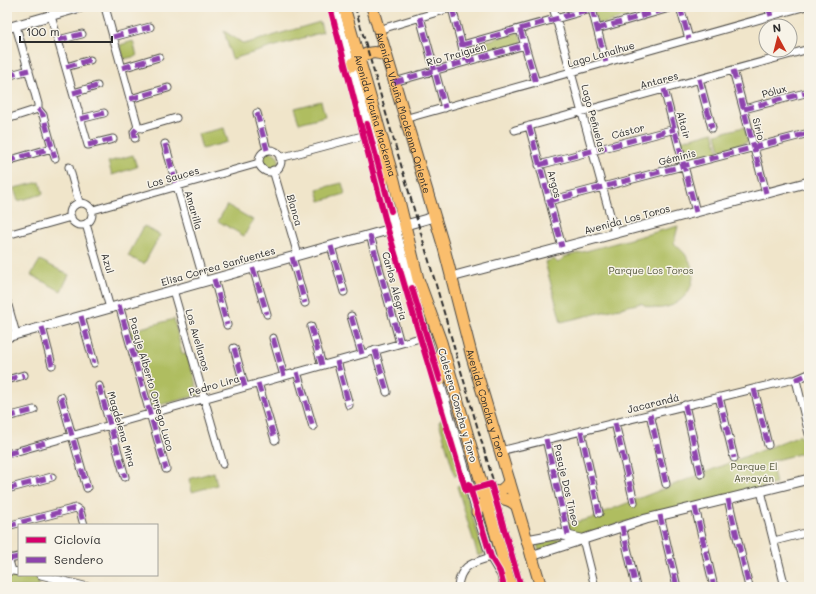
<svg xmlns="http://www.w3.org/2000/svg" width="816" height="594" viewBox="0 0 816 594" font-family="Mali,sans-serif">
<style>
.green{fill:#afbd60;stroke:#6d7446}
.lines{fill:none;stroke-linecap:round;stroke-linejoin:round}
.minor-casing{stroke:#494743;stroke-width:9}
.tertiary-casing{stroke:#494743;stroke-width:11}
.primary-casing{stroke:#494743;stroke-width:13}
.minor{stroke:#fff;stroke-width:7}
.tertiary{stroke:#fff;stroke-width:9}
.primary{stroke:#fabe6d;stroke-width:11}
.rail{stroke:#2b2b2b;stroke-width:2;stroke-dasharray:6 3;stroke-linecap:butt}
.quiet{stroke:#8e44ad;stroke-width:5;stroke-dasharray:10 5;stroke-linecap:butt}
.cycleway-casing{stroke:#f7f3e8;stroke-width:8}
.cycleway{stroke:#d6006c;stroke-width:6}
.labels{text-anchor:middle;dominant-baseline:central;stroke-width:3;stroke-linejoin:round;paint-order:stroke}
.street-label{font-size:10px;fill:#2b2b2b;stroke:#f7f3e8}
.park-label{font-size:10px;fill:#53573b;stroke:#f7f3e8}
</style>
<rect width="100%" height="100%" fill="#f7f3e8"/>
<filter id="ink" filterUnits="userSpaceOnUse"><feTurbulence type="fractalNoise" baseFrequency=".025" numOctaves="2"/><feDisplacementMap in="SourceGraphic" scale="8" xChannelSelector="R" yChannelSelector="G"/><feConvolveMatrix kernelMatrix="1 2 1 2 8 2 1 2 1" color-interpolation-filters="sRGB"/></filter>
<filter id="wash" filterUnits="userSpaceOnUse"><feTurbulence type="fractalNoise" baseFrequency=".012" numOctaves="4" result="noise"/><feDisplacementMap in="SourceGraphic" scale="16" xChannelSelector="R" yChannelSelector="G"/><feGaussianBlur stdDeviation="0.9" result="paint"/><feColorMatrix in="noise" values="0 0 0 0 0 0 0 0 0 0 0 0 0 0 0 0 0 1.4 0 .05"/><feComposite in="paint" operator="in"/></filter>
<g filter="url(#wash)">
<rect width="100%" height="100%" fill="#f0e5ca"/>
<path class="green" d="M605,7h31l2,7 -40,11 -4,-15z
M320,22l3,10 -91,27 -8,-28 20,13z
M519,32l4,12 -55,16 -3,-13z
M133,41l4,15 -13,3 -4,-14z
M321,101l4,15 -26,7 -5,-15z
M744,127l4,15 -28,8 -4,-16z
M224,128l4,14 -26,7 -4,-15z
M713,132l6,22 -33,9 -6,-22z
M261 161a9 9 0 1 1 18 0a9 9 0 1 1-18 0Z
M133,155l4,12 -25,8 -4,-13z
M40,182l3,12 -25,7 -4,-13z
M342,183l3,11 -25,7 -3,-12z
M227,205l26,15 -9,16 -26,-15z
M144,226l16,9 -16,29 -16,-8z
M678,226l-4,17c7,7 14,12 17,22 11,28 -25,55 -50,38l-80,19 -16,-60 9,-3 4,4 6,-6z
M40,260l29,15 -8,16 -30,-16z
M174,319l8,34 5,1 12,41 -47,12 -22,-76z
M443,418l17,56 -5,2 -16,-54z
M800,435l7,17 -36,9 5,23 -137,34 -63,18 -6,-4 -2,-8 32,-8 3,-1 -1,-2z
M214,472l3,13 -25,7 -3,-13z
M463,485l21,69 -6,2 -21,-70z
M562,538l10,2 -33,11 -2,-7z
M7,574l32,3 -1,10h-31z"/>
</g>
<g filter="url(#ink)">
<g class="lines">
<g class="minor-casing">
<path id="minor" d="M105,7l33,120
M553,7l62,226
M640,7l3,9
M680,7l9,32
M768,7l3,9
M452,8l14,53
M592,9l14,54
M51,16l37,129 25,-6
M420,17l25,91
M16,26l22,78v5
M520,29l16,54
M597,29l76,-22
M378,30l76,-23
M113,37l37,-10
M58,40l24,-6
M462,45l136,-38
M66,67l24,-7
M122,68l37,-11
M733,70l33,123
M7,76l22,-6
M699,79l13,49
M394,82l131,-37
M664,89l32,123
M73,93l24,-7
M130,99l38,-11
M38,109l5,6 12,43
M744,109l65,-17
M257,113l10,37
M7,119l31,-10
M80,119l24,-6
M404,119l399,-112
M529,126l33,121
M138,127l4,1 34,-10
M515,130l294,-81
M135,138l-1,-6 4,-5
M165,144l39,137
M259 161a11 11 0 1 1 22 0a11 11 0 1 1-22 0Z
M280,158l90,-24
M7,161l45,-13
M539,165l136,-36
M69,167l10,35
M273,170l25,85
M549,201l260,-68
M70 214a11 11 0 1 1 22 0a11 11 0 1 1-22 0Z
M93,210l166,-47
M86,224l24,84
M7,235l64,-18
M370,235l30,108
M331,246l13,46
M292,257l13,46
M253,268l14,46
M214,279l13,46
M173,290l50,174
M7,302l9,32
M119,305l47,164
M81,316l13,47
M351,316l11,38
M42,327l10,38
M311,327l11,38
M273,338l11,38
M234,348l11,39
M375,350l12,42
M337,361l12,44
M297,372l16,55
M7,380l17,-5
M795,380l2,4 12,50
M258,383l17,57
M99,386l26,91
M754,389l14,56
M61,397l26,91
M719,397l15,61
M685,405l16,69
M650,414l16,70
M7,417l27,-7
M615,423l19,79
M581,431l18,82
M546,439l22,96
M500,451l290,-71h5l14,-6
M7,454l420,-118
M7,489l45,-12
M761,491l24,96
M728,499l21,88
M695,507l19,80
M660,515l17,72
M7,526l69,-18 4,3 4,14
M622,526l14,61
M583,539l12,48
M774,541l35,-9
M7,554l5,17
M9,559l10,-2
M7,570l12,2
M500,572l4,15
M41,575l47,12
M458,587c2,-22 14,-24 33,-30"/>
</g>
<g class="tertiary-casing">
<path id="tertiary" d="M334,7l45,157 21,83 77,265 14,45 9,15
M7,28l74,-21
M451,277l358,-95
M7,337l427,-120
M527,540l32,-6 22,5
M531,556l115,-37 163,-40"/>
</g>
<g class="primary-casing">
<g id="primary">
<path id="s1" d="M344,7l50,173 24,99 23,63 70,245"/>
<path id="s2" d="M372,7l72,241 28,109 69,230"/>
<path d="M351,66c9,-11 21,-18 35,-10"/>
<path d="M383,182l1,-24"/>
<path d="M440,380l1,-26"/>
<path d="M471,489c10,9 33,5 38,-8"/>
<path d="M477,512c6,-16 28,-17 39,-7"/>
</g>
</g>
<use href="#minor" class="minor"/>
<use href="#tertiary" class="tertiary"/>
<use href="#primary" class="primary"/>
<path class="rail" d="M355,7l169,580"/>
<path class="quiet" d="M640,7l3,9
M680,7l9,32
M768,7l3,9
M452,8l14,53
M592,9l14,54
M420,17l25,91
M520,29l16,54
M597,29l76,-22
M113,37l37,-10
M58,40l24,-6
M462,45l136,-38
M66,67l24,-7
M122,68l37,-11
M733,70l33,123
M7,76l22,-6
M699,79l13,49
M394,82l131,-37
M664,89l32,123
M73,93l24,-7
M130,99l38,-11
M38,109l5,6 12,43
M744,109l65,-17
M257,113l10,37
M80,119l24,-6
M529,126l33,121
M135,138l-1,-6 4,-5
M165,144l12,43
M88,145l25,-6
M7,161l45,-13
M539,165l136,-36
M549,201l260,-68
M370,235l30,108
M331,246l13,46
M292,257l13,46
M253,268l14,46
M214,279l13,46
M119,305l47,164
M81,316l13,47
M351,316l11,38
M42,327l10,38
M311,327l11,38
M273,338l11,38
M234,348l11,39
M375,350l12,42
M337,361l12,44
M297,372l16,55
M7,380l17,-5
M795,380l14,-6
M258,383l17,57
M99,386l26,91
M754,389l14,56
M61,397l26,91
M719,397l15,61
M685,405l16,69
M650,414l16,70
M7,417l27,-7
M615,423l19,79
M581,431l18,82
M546,439l22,96
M7,454l38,-11
M7,489l45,-12
M728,499l21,88
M695,507l19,80
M660,515l17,72
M7,526l69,-18 4,3 4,14
M622,526l14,61
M808,533l1,5
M9,559l10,-2"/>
<g class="cycleway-casing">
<path id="cycleway" d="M330,7l58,223 78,261 25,-7 30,103
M367,124l24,87
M412,288l28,92
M469,484l22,73 9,15 4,15"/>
</g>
<use href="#cycleway" class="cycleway"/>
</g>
</g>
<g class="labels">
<g class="street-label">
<text transform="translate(456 54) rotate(-16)">Río Traiguén</text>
<text transform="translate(601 54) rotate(-16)">Lago Lanalhue</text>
<text transform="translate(659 80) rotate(-15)">Antares</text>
<text transform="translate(774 91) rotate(-15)">Pólux</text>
<text stroke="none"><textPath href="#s2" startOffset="110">Avenida Vicuña Mackenna Oriente</textPath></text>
<text stroke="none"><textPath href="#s1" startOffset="113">Avenida Vicuña Mackenna</textPath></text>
<text transform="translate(594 118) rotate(75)">Lago Peñuelas</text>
<text transform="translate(684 125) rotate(75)">Altair</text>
<text transform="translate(759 129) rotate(75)">Sirio</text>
<text transform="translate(628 131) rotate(-15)">Cástor</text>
<text transform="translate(677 157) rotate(-15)">Géminis</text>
<text transform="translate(173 177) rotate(-16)">Los Sauces</text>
<text transform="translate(555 184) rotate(75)">Argos</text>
<text transform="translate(194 210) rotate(74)">Amarilla</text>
<text transform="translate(295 210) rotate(74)">Blanca</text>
<text transform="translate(627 219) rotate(-15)">Avenida Los Toros</text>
<text transform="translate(108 263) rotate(74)">Azul</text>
<text transform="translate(218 266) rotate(-16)">Elisa Correa Sanfuentes</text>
<text transform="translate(395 286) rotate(75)">Carlos Alegria</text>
<text transform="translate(198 340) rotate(74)">Los Avellanos</text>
<text transform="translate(152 384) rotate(74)">Pasaje Alberto Orrego Luco</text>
<text transform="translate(214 385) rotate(-16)">Pedro Lira</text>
<text stroke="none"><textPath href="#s2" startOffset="412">Avenida Concha y Toro</textPath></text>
<text transform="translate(653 403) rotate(-14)">Jacarandá</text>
<text transform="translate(458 405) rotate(74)">Caletera Concha y Toro</text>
<text transform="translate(122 429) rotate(74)">Magdelena Mira</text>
<text transform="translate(567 485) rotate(77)">Pasaje Dos Tineo</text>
</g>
<g class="park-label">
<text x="651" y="270">Parque Los Toros</text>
<text x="754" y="466">Parque El<tspan x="754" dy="12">Arrayán</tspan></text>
</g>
</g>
<rect width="816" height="594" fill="none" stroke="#f7f3e8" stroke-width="24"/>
<rect x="18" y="524" width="140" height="52" fill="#f7f3e8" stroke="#a5a39c"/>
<rect x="26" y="537" width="20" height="6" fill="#d6006c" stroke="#a5a39c"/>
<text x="54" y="544" font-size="12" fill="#2b2b2b">Ciclovía</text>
<rect x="26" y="557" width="20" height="6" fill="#8e44ad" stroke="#a5a39c"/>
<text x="54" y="564" font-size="12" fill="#2b2b2b">Sendero</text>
<g transform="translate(778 38) rotate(353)"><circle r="19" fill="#f7f3e8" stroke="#a5a39c"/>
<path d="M0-3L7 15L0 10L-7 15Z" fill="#c8321e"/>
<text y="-6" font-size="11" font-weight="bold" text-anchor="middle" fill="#2b2b2b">N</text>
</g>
<path d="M20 36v6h92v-6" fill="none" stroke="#2b2b2b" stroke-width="2"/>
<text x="26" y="36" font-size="12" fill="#2b2b2b" stroke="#f7f3e8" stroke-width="3" paint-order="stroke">100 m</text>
</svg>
